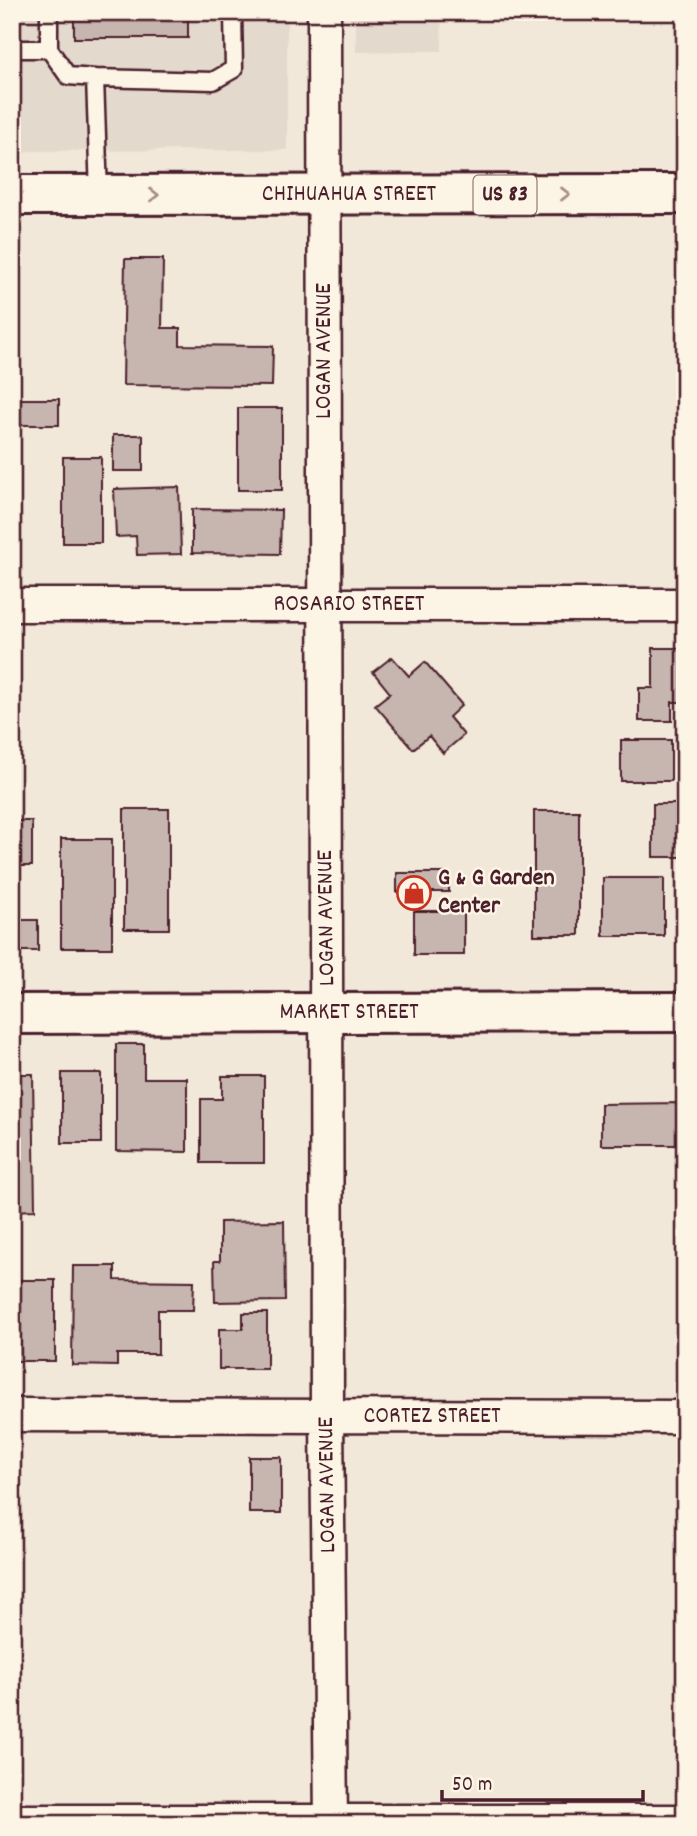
<svg xmlns="http://www.w3.org/2000/svg" width="697" height="1836" viewBox="0 0 697 1836" font-family="Dekko,sans-serif">
<style>
.built{fill:#e4d9cd}
.building{fill:#c7b6af;stroke:#4a1f2b;stroke-width:2}
.lines{fill:none;stroke-linecap:round;stroke-linejoin:round}
.service-casing{stroke:#4a1f2b;stroke-width:21}
.minor-casing{stroke:#4a1f2b;stroke-width:37}
.tertiary-casing{stroke:#4a1f2b;stroke-width:44}
.primary-casing{stroke:#4a1f2b;stroke-width:44}
.service{stroke:#fcf5e5;stroke-width:16}
.minor{stroke:#fcf5e5;stroke-width:32}
.tertiary{stroke:#fcf5e5;stroke-width:38}
.primary{stroke:#fcf5e5;stroke-width:38}
.oneway{stroke:#a38a88}
.labels{text-anchor:middle;dominant-baseline:central;stroke-width:5;stroke-linejoin:round;paint-order:stroke}
.shield{fill:#fcf5e5;stroke:#7f5f63;stroke-width:2}
.shield-label{font-size:23px;font-weight:bold;fill:#4a1f2b}
.street-label{font-size:24px;fill:#4a1f2b;stroke:#fcf5e5}
.poi-label{font-size:24px;font-weight:bold;fill:#4a1f2b;stroke:#fcf5e5;text-anchor:start}
</style>
<rect width="100%" height="100%" fill="#f1e8da"/>
<filter id="ink" filterUnits="userSpaceOnUse"><feTurbulence type="fractalNoise" baseFrequency=".0143" numOctaves="2"/><feDisplacementMap in="SourceGraphic" scale="14" xChannelSelector="R" yChannelSelector="G"/><feConvolveMatrix kernelMatrix="1 2 1 2 8 2 1 2 1" color-interpolation-filters="sRGB"/></filter>
<g filter="url(#ink)">
<path class="built" d="M12,12h275v138l-258,1 -17,8z
M356,12h85l1,39 -86,1z"/>
<path class="building" d="M74,12h114v26h-114z
M125,259h38l-1,69h18v17l93,1 -1,40 -149,-1z
M12,399h47v26h-47z
M238,408h44v82h-44z
M113,435h30v36h-30z
M63,457h38v86h-38z
M179,487l2,67 -44,1 -1,-19 -20,1 -2,-48z
M192,509l89,1 -1,44 -88,-1z
M653,648h32v54h-13v19h-33v-33h14z
M392,657l17,19 16,-14 37,43 -13,12 15,18 -21,18 -14,-17 -16,13 -38,-44 15,-12 -17,-21z
M621,740h50v41h-50z
M653,804h32v53h-32z
M124,809h45v120h-45z
M534,811h45v124h-45z
M12,821h20v45h-20z
M61,839h51v109h-51z
M397,873h52v19h-52z
M603,878h61v58h-61z
M414,911h50v44h-50z
M12,920h26v31h-26z
M116,1044h28v34h43v74l-71,-1z
M62,1073h39v70h-39z
M12,1074h21l2,136 -23,1z
M222,1076h42v87h-63v-64h21z
M683,1103l1,42h-83v-41z
M284,1221l1,80 -70,1 -1,-41h6v-39z
M73,1266h42v14l79,1 -1,29h-35v44h-41v12l-45,-1z
M15,1280h40v81h-40z
M243,1313h24v56h-48v-40h24z
M249,1457h32v56h-32z"/>
<g class="lines">
<g class="service-casing">
<path id="service" d="M49,12v37l19,27 27,2 4,117
M12,49h37
M95,78l118,3 21,-12 -1,-57"/>
</g>
<g class="minor-casing">
<path id="minor" d="M324,12l3,1405 4,407
M12,605h673
M12,1415l673,2
M12,1821h673"/>
</g>
<g class="tertiary-casing">
<path id="tertiary" d="M12,1014l673,-2"/>
</g>
<g class="primary-casing">
<path id="primary" d="M12,195l673,-1"/>
</g>
<use href="#service" class="service"/>
<use href="#minor" class="minor"/>
<use href="#tertiary" class="tertiary"/>
<use href="#primary" class="primary"/>
</g>
<defs><path id="oneway-chevron" d="M-2-3.5L2.5 0L-2 3.5" fill="none" stroke-width="1.6" stroke-linecap="round" stroke-linejoin="round" transform="scale(1.75)"/></defs>
<g class="oneway">
<use href="#oneway-chevron" transform="translate(565 194)"/>
<use href="#oneway-chevron" transform="translate(154 195)"/>
</g>
</g>
<defs>
<g id="shop-ring" transform="scale(1.75)"><circle r="9.5" fill="#fcf5e5" stroke="#c8321e" stroke-width="1.5"/><path d="M-5-2.5h2.3a2.7 3.5 0 0 1 5.4 0H5L5.5 6h-11ZM-1.5-2.5h3a1.5 2.3 0 0 0-3 0Z" fill="#c8321e"/></g>
</defs>
<g fill-rule="evenodd">
<use href="#shop-ring" x="414" y="893"/>
</g>
<g class="labels">
<rect class="shield" x="473.5" y="175.5" width="63" height="39" rx="5"/>
<g class="shield-label">
<text x="505" y="195">US 83</text>
</g>
<g class="street-label">
<text x="349" y="195">CHIHUAHUA STREET</text>
<text transform="translate(325 351) rotate(-90)">LOGAN AVENUE</text>
<text x="349" y="605">ROSARIO STREET</text>
<text transform="translate(327 918) rotate(-91)">LOGAN AVENUE</text>
<text x="349" y="1013">MARKET STREET</text>
<text x="432" y="1417">CORTEZ STREET</text>
<text transform="translate(328 1485) rotate(-91)">LOGAN AVENUE</text>
</g>
<g class="poi-label">
<text x="438" y="879">G &amp; G Garden<tspan x="438" dy="28">Center</tspan></text>
</g>
</g>
<rect width="697" height="1836" fill="none" stroke="#fcf5e5" stroke-width="42"/>
<rect x="21" y="21" width="655" height="1794" fill="none" stroke="#4a1f2b" stroke-width="2.5" filter="url(#ink)"/>
<path d="M442 1790v10h201v-10" fill="none" stroke="#4a1f2b" stroke-width="3.5"/>
<text x="452" y="1790" font-size="21" fill="#4a1f2b" stroke="#fcf5e5" stroke-width="5" paint-order="stroke">50 m</text>
</svg>
